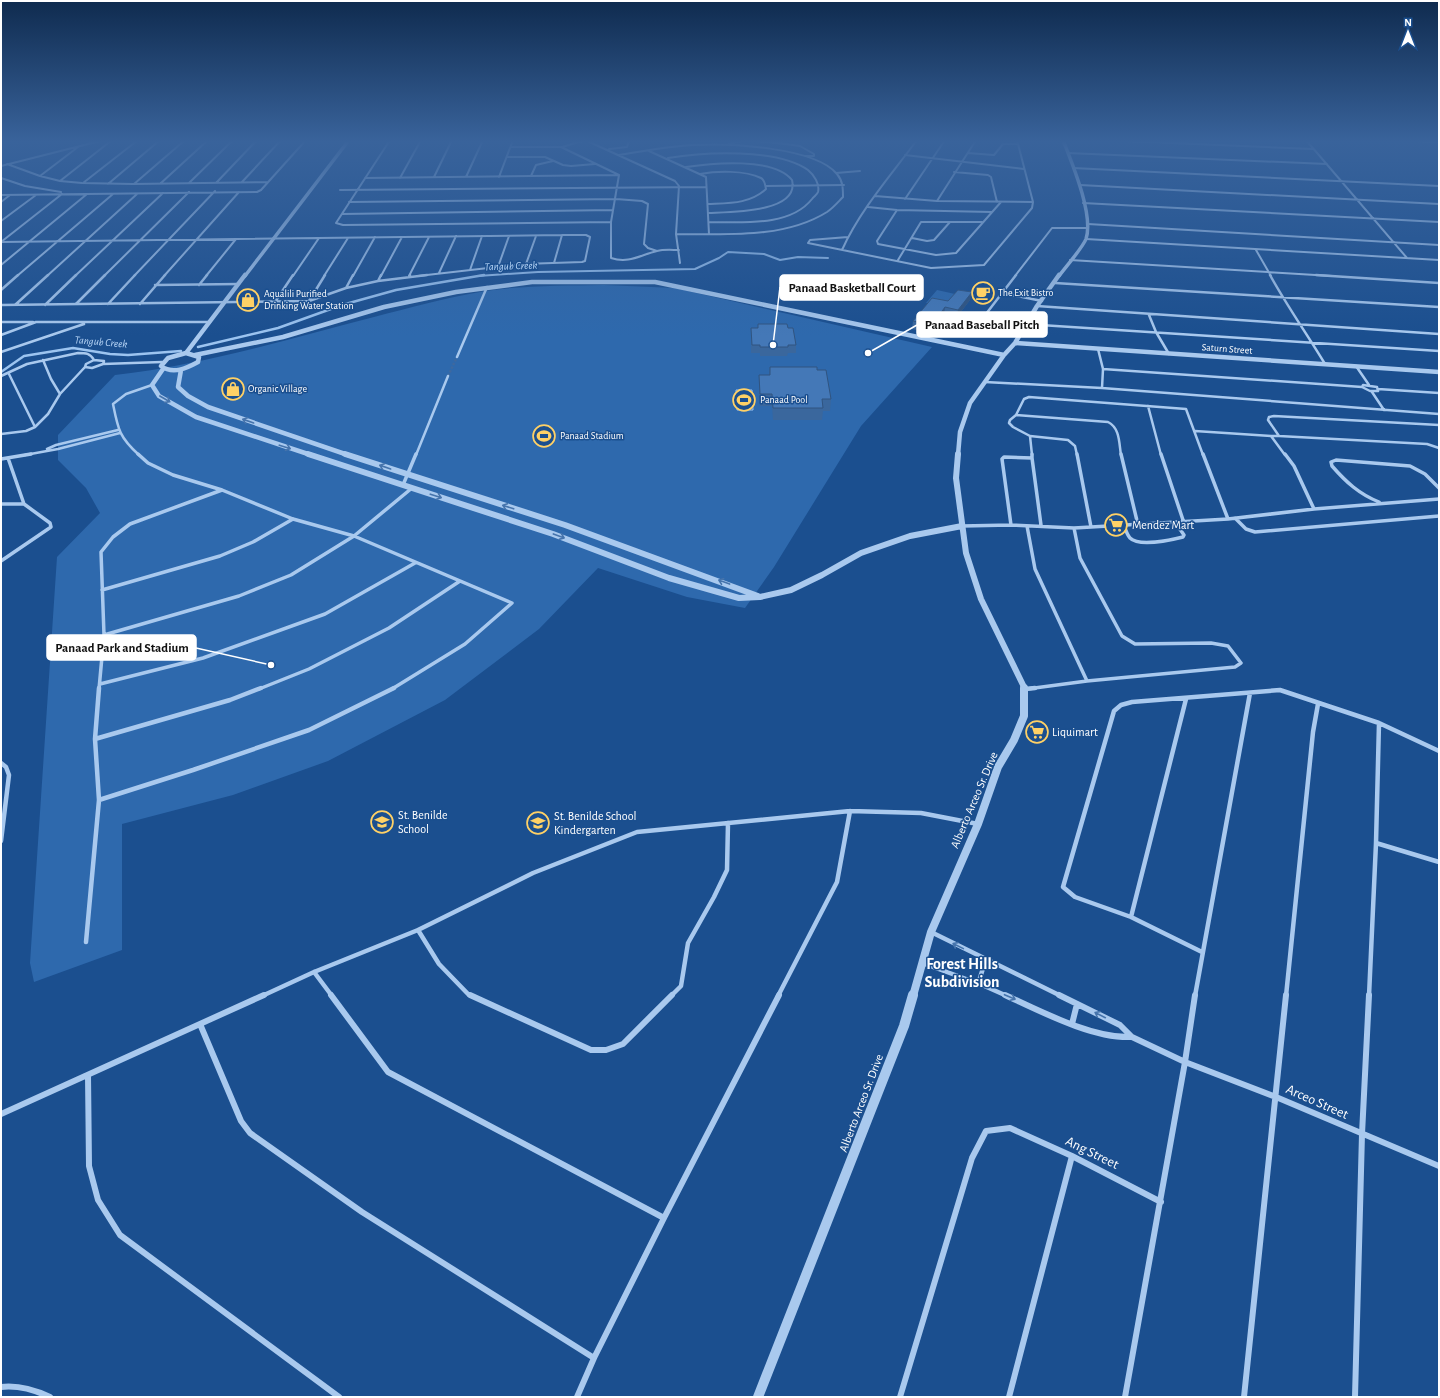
<svg xmlns="http://www.w3.org/2000/svg" width="1440" height="1398" viewBox="0 0 1440 1398" font-family="'Alegreya Sans',sans-serif">
<style>
.green{fill:#2e69ad}
.water{fill:#3c6290;stroke:#9cc4f0}
.lines{fill:none;stroke-linecap:round;stroke-linejoin:round}
.stream-far1{stroke:#9cc4f0;stroke-width:2}
.stream{stroke:#9cc4f0;stroke-width:2.5}
.minor-tunnel{stroke:#3d69a0;stroke-width:2.5;stroke-dasharray:2.5 1.5;stroke-linecap:butt}
.minor-far4{stroke:#a9c9ee;stroke-width:2}
.minor-far3{stroke:#a9c9ee;stroke-width:2.5}
.minor-far2{stroke:#a9c9ee;stroke-width:3.5}
.minor-far1{stroke:#a9c9ee;stroke-width:4.5}
.minor{stroke:#a9c9ee;stroke-width:6}
.tertiary-far4{stroke:#a9c9ee;stroke-width:3.5}
.tertiary-far3{stroke:#a9c9ee;stroke-width:4.5}
.tertiary-far2{stroke:#a9c9ee;stroke-width:6}
.tertiary-far1{stroke:#a9c9ee;stroke-width:8}
.tertiary{stroke:#a9c9ee;stroke-width:10}
.wall{fill:#3a679d}
.shaded-wall{fill:#305480}
.building{fill:#4478b7;stroke:#305480}
.oneway{stroke:#4674ac}
.labels{text-anchor:middle;dominant-baseline:central;stroke-width:3;stroke-linejoin:round;paint-order:stroke}
.far-poi-label{font-size:10px;fill:#fff;stroke:#1b4f8f;text-anchor:start}
.far-street-label{font-size:10px;fill:#fff;stroke:#1b4f8f}
.far-water-label{font-size:11px;font-style:italic;fill:#b5d3f5;stroke:#1b4f8f}
.poi-label{font-size:12px;fill:#fff;stroke:#1b4f8f;text-anchor:start}
.street-label{font-size:12px;fill:#fff;stroke:#1b4f8f}
.near-street-label{font-size:14px;fill:#fff;stroke:#1b4f8f}
.near-neighbourhood-label{font-size:16px;font-weight:bold;fill:#fff;stroke:#1b4f8f}
.leader{fill:none;stroke:#fff;stroke-width:1.5}
.callout-dot{fill:#fff;stroke:#1b4f8f;stroke-width:1.5}
.callout{fill:#fff;stroke:#fff;stroke-width:1.5}
.callout-label{font-size:13px;text-anchor:middle;font-weight:bold;fill:#111}
</style>
<rect width="100%" height="100%" fill="#1b4f8f"/>
<path class="green" d="M604,285l71,3 257,59 -71,79 -87,141 -29,41 -58,-11 -89,-29 -59,61 -94,71 -117,61 -95,34 -111,29v126l-88,32 -4,-19 27,-406 43,-44 -14,-25 -28,-28v-25l57,-60c88,-10 174,-36 259,-58 35,-9 70,-19 106,-25 41,-7 83,-6 124,-7z
M937,290l18,4 -11,13 -18,-4z"/>
<path class="water" d="M736,390h16l1,20h-16z"/>
<g class="lines">
<path class="stream-far1" d="M478,276l60,-4 157,-3 24,-11 9,-6 36,2 16,6 18,-3 30,1"/>
<path class="stream" d="M198,347l80,-19 64,-23 54,-15 88,-15
M1,372l23,-16 49,-8 37,6 18,1 53,-4"/>
<path class="minor-tunnel" d="M448,376l9,-19"/>
<path class="minor-far4" d="M390,140l-54,83 7,2 268,-3
M585,140l90,41 4,5 -3,48 4,29
M1102,140l212,9
M1306,140l101,118
M1394,140l45,2
M729,144l17,-4 40,4 14,2 14,8v2h-9
M511,147h50l58,28 -8,47v36c18,6 29,-3 46,-7 7,-2 15,-1 22,-1
M562,147l24,-7
M609,149l18,-2 2,-7
M649,151l57,26 3,57
M968,153l26,2 9,-11h15
M1068,153l259,11
M619,155c25,-4 50,-9 75,-10 34,-2 121,2 143,29 6,7 6,15 6,23 -5,5 -10,11 -16,15 -43,27 -102,22 -151,22
M905,155l119,14
M507,157h38l18,8 8,1 24,-2
M668,158c36,-6 110,-10 140,12 6,5 12,14 10,22 -1,3 -4,4 -6,7 -22,28 -70,23 -103,23
M7,164l33,12 20,5 22,2 51,1 135,-2
M1,166l103,-26
M686,167c26,-4 88,-10 106,13 8,33 -63,32 -83,33
M1073,168l366,18
M954,172l34,3 3,2 6,25
M836,173l24,-2
M700,174c16,-3 45,-4 61,4 4,2 4,7 5,11 -16,15 -37,14 -58,15
M40,176l38,-29
M531,176l5,-11 17,-4
M434,177l18,-37
M466,177l17,-37
M499,177l14,-37
M1,178l24,8 36,6
M365,178l254,-3
M400,178l21,-38
M60,181l52,-41
M242,182l39,-42
M83,183l55,-43
M161,183l47,-43
M189,183l44,-43
M216,183l41,-43
M108,184l52,-44
M134,184l51,-44
M1080,185l359,19
M766,186l78,-1
M340,190l366,-3
M1,195l256,-3 4,-2 45,-50
M875,196l62,5 96,1
M905,199l40,-59
M937,201l39,-61
M1,202l9,-7
M349,202l267,-3 26,2 6,3 -4,40 4,4 9,3
M1083,203l356,19
M868,207l29,3 95,2
M897,210l-20,31 1,3 58,11 20,-2 45,-51
M342,214l271,-4
M1,221l35,-26
M1088,224l351,21
M848,237l-38,3 -2,3 123,25 53,-3 48,-57 1,-6 -16,-62
M912,238l15,3 7,-1 16,-18
M1086,239l353,21
M1,242l561,-7h24l4,2 -5,24 -3,1 -59,2 -105,12
M1,242l61,-48
M842,250c18,-40 49,-75 75,-110
M1256,250l15,26
M898,260l23,-38h61
M1070,260l262,16
M554,263l8,-28
M526,264l10,-28
M1,265l86,-71
M498,267l11,-31
M470,270l12,-34
M439,273l17,-37
M17,276l96,-82
M47,276l90,-82
M75,276l88,-83
M104,276l85,-84
M134,276l81,-85
M164,276l75,-84
M206,276l30,-37
M293,276l26,-38
M324,276l24,-38
M353,276l22,-39
M381,276l21,-39
M409,276l20,-39
M1015,276l37,-48h36"/>
<path class="minor-far3" d="M1016,275l-37,48 1,3 40,8
M1270,275c17,31 37,59 55,89
M1316,275l123,8
M409,277l1,-2
M378,281l3,-6
M1055,283l384,24
M155,285l84,-1
M199,285l8,-10
M346,288l7,-13
M1,290l17,-15
M1002,293l40,8
M309,301l16,-26
M275,302l18,-27
M76,304l29,-29
M108,304l27,-29
M140,304l25,-29
M1,305l308,-4 37,-13 32,-7 49,-6
M15,305l33,-30
M45,305l31,-30
M1037,306l402,28
M1149,315l7,17 13,22
M1,322h32
M1025,324l414,27
M1,335l35,-13h174
M1098,349l5,20 -1,19
M1,352l83,-28
M457,357l30,-70
M43,360l8,19 9,15
M94,360l10,1 -1,3 -11,4 -7,-1 1,-3z
M103,364l59,-2
M1356,366l13,19
M1103,369l259,18
M9,374l26,53
M1,376l26,-12 51,-11c8,0 12,0 16,7
M985,382l117,6 337,26
M1363,385l14,2 1,4h-8l-8,-4z
M1378,389l61,4
M1372,392l12,18
M1148,406l13,49
M1016,415l92,7c12,6 11,21 13,33
M1195,431l76,5
M1,434l25,-3 9,-4 13,-13 12,-20 25,-27
M1030,436l38,4 7,6 2,9
M1279,436l148,8 12,4
M47,449l9,-4 62,-15
M25,455l33,-6 62,-16
M139,455c-20,-18 -21,-26 -26,-51l13,-10 26,-9
M416,455l32,-79
M1032,455l-2,-19 -17,-9 -4,-4 1,-3 6,-5 8,-16 5,-2 157,12 17,46
M1285,455l-14,-19h8l-11,-16 1,-3 5,-1 165,9"/>
<path class="minor-far2" d="M138,454l10,9 25,12 49,15 71,29 61,17 158,67 -47,41 -73,45
M1077,454l14,73
M1121,454l17,71
M1161,454l23,69
M1203,454l25,65 86,-10 125,-10
M1285,454l9,12 20,43
M1032,458l9,67
M1,459l30,-5
M403,485l13,-31
M1379,502c-20,-8 -33,-20 -47,-36l-1,-4 5,-2 74,6 15,8 14,14
M1,504h23
M1235,518l11,11 9,3 184,-16
M1011,525l-9,-66 2,-2 28,1v-4
M962,526l49,-1 63,3 154,-9
M1027,526l8,43 52,112 148,-14 6,-4 -13,-17 -17,-3 -76,1 -13,-8 -42,-78 -6,-30
M1124,526c2,4 3,9 6,12 9,9 41,2 53,-1l1,-2 -9,-13
M1,561l50,-34 -1,-4 -26,-19 -16,-46
M102,590l118,-34 33,-14 40,-23
M104,635l135,-39 52,-21 63,-39 58,-48
M100,684l103,-26 122,-44 90,-51
M99,689l5,-54 -3,-83 12,-15 17,-13 92,-34
M259,689l50,-20 80,-41 71,-47
M1027,689l60,-8"/>
<path class="minor-far1" d="M1025,689l10,-1
M95,739l135,-39 31,-12
M1,763l5,4 3,8 -8,66
M99,800l94,-30 116,-40 85,-42
M1376,843l63,19
M1131,917l55,-218
M418,930l21,34 29,30 4,2
M931,932l130,64
M86,942l13,-142 -4,-61 4,-51
M1202,952l-71,-35 -56,-20 -12,-10 51,-176 7,-6 11,-3 148,-12 99,33 60,28
M922,963l58,21 27,12
M314,972l18,24
M978,984l8,-25
M262,996l52,-24 104,-42 115,-57 104,-41 213,-21 71,2 57,11
M671,996l10,-10 7,-43 26,-46 13,-27 1,-47
M778,996l59,-114 13,-71
M1195,996l55,-303
M1286,996l27,-264 5,-28
M1369,996l7,-153 3,-120"/>
<path class="minor" d="M331,995l57,77 276,146
M470,995l121,55h15l17,-6 49,-49
M1005,995c35,16 88,44 127,42
M1059,995l61,30 12,12 53,25 91,35 163,69
M200,1024l41,97 9,12 112,79 232,146
M1072,1024l5,-20
M88,1075l1,91 9,34 22,35 219,162
M1,1114l263,-119
M1,1387c17,-2 34,3 49,10
M577,1397l17,-39 70,-140 115,-223
M900,1397l72,-239 14,-27 24,-3 62,28 89,46
M1009,1397l63,-241
M1125,1397l60,-335 10,-67
M1244,1397l42,-402
M1355,1397l7,-263 7,-139"/>
<path class="tertiary-far4" d="M245,276l104,-136
M1059,276c6,-8 24,-29 27,-37 8,-24 -14,-76 -23,-99"/>
<path class="tertiary-far3" d="M1015,343l424,29
M186,353l59,-78
M186,353l13,4 -1,5c-11,6 -25,13 -37,4l7,-8z
M195,355l88,-18 101,-30 72,-15 76,-10h123l349,73
M163,369l-11,16 7,11 37,21 115,38
M181,370l-3,17 10,9 20,11 140,48
M958,455l2,-23 10,-29 34,-48 11,-12 22,-37 22,-31"/>
<path class="tertiary-far2" d="M308,454l245,80 116,44 70,20 21,-1 31,-7 31,-15 39,-22 49,-17 52,-10
M345,454l220,71 193,71
M958,454l-2,24 10,75 15,46 44,90"/>
<path class="tertiary-far1" d="M913,996l18,-64 47,-108 20,-57 16,-27 10,-24v-28"/>
<path class="tertiary" d="M758,1397l146,-371 9,-31"/>
</g>
<path class="wall" d="M970,300l-13,17 -13,-2 -14,18 -18,-4 1,-8 35,-20z
M751,328h37l8,17v8h-8l-1,3h-27v-3h-9z
M770,367l47,3 14,29 -1,12h-7l-1,9h-49l-1,-14h-12l-1,-20v-11h10z"/>
<path class="shaded-wall" d="M972,292l-2,8 -13,17 1,-7z
M945,307l-1,8 -14,18 2,-8z"/>
<path class="building" d="M958,290l14,2 -14,18 -13,-3 -13,18 -19,-4 19,-23 16,3z
M758,324h29l1,4h5l3,17h-8v2h-28v-2h-8l-1,-17h7z
M770,367h47v3h9l5,29h-9l1,9h-50l-1,-14h-12l-1,-19h11z"/>
<defs><path id="oneway-shaft" d="M-6 0H5M1.5-3L5.5 0L1.5 3" fill="none" stroke-width="1.6" stroke-linecap="round" stroke-linejoin="round"/></defs>
<g class="oneway">
<use href="#oneway-shaft" transform="translate(165 399) rotate(30)"/>
<use href="#oneway-shaft" transform="translate(248 421) rotate(-161)"/>
<use href="#oneway-shaft" transform="translate(285 447) rotate(18)"/>
<use href="#oneway-shaft" transform="translate(385 467) rotate(-161)"/>
<use href="#oneway-shaft" transform="translate(436 496) rotate(18)"/>
<use href="#oneway-shaft" transform="translate(508 507) rotate(-162)"/>
<use href="#oneway-shaft" transform="translate(559 536) rotate(20)"/>
<use href="#oneway-shaft" transform="translate(724 582) rotate(-160)"/>
<use href="#oneway-shaft" transform="translate(958 946) rotate(-154)"/>
<use href="#oneway-shaft" transform="translate(1010 997) rotate(23)"/>
<use href="#oneway-shaft" transform="translate(1100 1015) rotate(-153)"/>
</g>
<linearGradient id="sky" x2="0" y2="1"><stop stop-color="#0f2b4f"/><stop offset="0.42" stop-color="#39639b"/><stop offset="1" stop-color="#39639b" stop-opacity="0"/></linearGradient>
<rect width="1440" height="336" fill="url(#sky)"/>
<defs>
<g id="cafe-ring" transform="scale(1.15)"><circle r="9.5" fill="#1b4f8f" stroke="#ffd166" stroke-width="1.5"/><path d="M-5.5-4.5H6V0H3Q3 3.5 0 3.5H-2.5Q-5.5 3.5-5.5 0ZM3-3.2v2h1.7v-2ZM-6 4.5H4V6H-6Z" fill="#ffd166"/></g>
<g id="shop-ring" transform="scale(1.15)"><circle r="9.5" fill="#1b4f8f" stroke="#ffd166" stroke-width="1.5"/><path d="M-5-2.5h2.3a2.7 3.5 0 0 1 5.4 0H5L5.5 6h-11ZM-1.5-2.5h3a1.5 2.3 0 0 0-3 0Z" fill="#ffd166"/></g>
<g id="stadium-ring" transform="scale(1.15)"><circle r="9.5" fill="#1b4f8f" stroke="#ffd166" stroke-width="1.5"/><path d="M0-5a6.5 5 0 1 0 0 10a6.5 5 0 1 0 0-10ZM-3.5-1.8h7v3.6h-7Z" fill="#ffd166"/></g>
<g id="supermarket-ring" transform="scale(1.15)"><circle r="9.5" fill="#1b4f8f" stroke="#ffd166" stroke-width="1.5"/><path d="M-6-5.5h2.5l.6 2H6L4.5 2H-2.5L-4.4-4H-6ZM-1.5 3.2a1.3 1.3 0 1 0 .1 0ZM3 3.2a1.3 1.3 0 1 0 .1 0Z" fill="#ffd166"/></g>
<g id="school-ring" transform="scale(1.15)"><circle r="9.5" fill="#1b4f8f" stroke="#ffd166" stroke-width="1.5"/><path d="M0-5L7-2L0 1L-7-2ZM-4 1L0 2.5L4 1V4Q0 6-4 4Z" fill="#ffd166"/></g>
</defs>
<g fill-rule="evenodd">
<use href="#cafe-ring" x="983" y="293"/>
<use href="#shop-ring" x="248" y="300"/>
<use href="#shop-ring" x="233" y="389"/>
<use href="#stadium-ring" x="744" y="400"/>
<use href="#stadium-ring" x="544" y="436"/>
<use href="#supermarket-ring" x="1116" y="525"/>
<use href="#supermarket-ring" x="1037" y="732"/>
<use href="#school-ring" x="382" y="822"/>
<use href="#school-ring" x="538" y="823"/>
</g>
<g class="labels">
<g class="far-poi-label">
<text x="998" y="293">The Exit Bistro</text>
<text x="264" y="294">Aqualili Purified<tspan x="264" dy="12">Drinking Water Station</tspan></text>
<text x="248" y="389">Organic Village</text>
<text x="760" y="400">Panaad Pool</text>
<text x="560" y="436">Panaad Stadium</text>
</g>
<g class="far-street-label">
<text transform="translate(1227 349) rotate(4)">Saturn Street</text>
</g>
<g class="far-water-label">
<text transform="translate(511 266) rotate(-2)">Tangub Creek</text>
<text transform="translate(101 342) rotate(5)">Tangub Creek</text>
</g>
<g class="poi-label">
<text x="1132" y="525">Mendez Mart</text>
<text x="1052" y="732">Liquimart</text>
<text x="398" y="815">St. Benilde<tspan x="398" dy="14">School</tspan></text>
<text x="554" y="816">St. Benilde School<tspan x="554" dy="14">Kindergarten</tspan></text>
</g>
<g class="street-label">
<text transform="translate(974 800) rotate(-67)">Alberto Arceo Sr. Drive</text>
<text transform="translate(861 1103) rotate(-69)">Alberto Arceo Sr. Drive</text>
</g>
<g class="near-street-label">
<text transform="translate(1317 1102) rotate(24)">Arceo Street</text>
<text transform="translate(1092 1153) rotate(26)">Ang Street</text>
</g>
<g class="near-neighbourhood-label">
<text x="962" y="964">Forest Hills<tspan x="962" dy="18">Subdivision</tspan></text>
</g>
</g>
<path class="leader" d="M773 345L780 287M868 353L917 325M271 665L196 648"/>
<g class="callout-dot">
<circle cx="773" cy="345" r="4"/>
<circle cx="868" cy="353" r="4"/>
<circle cx="271" cy="665" r="4"/>
</g>
<g class="callout">
<rect x="780" y="275" width="143" height="25" rx="4"/>
<rect x="917" y="312" width="130" height="25" rx="4"/>
<rect x="47" y="635" width="149" height="25" rx="4"/>
</g>
<g class="callout-label">
<text x="852" y="292">Panaad Basketball Court</text>
<text x="982" y="329">Panaad Baseball Pitch</text>
<text x="122" y="652">Panaad Park and Stadium</text>
</g>
<rect width="1440" height="1398" fill="none" stroke="#ffffff" stroke-width="4"/>
<g transform="translate(1408 32)" stroke="#1b4f8f" stroke-width="3" paint-order="stroke">
<path d="M0-3L7 15L0 10L-7 15Z" fill="#ffffff"/>
<text y="-6" font-size="11" font-weight="bold" text-anchor="middle" fill="#ffffff">N</text>
</g>
</svg>
